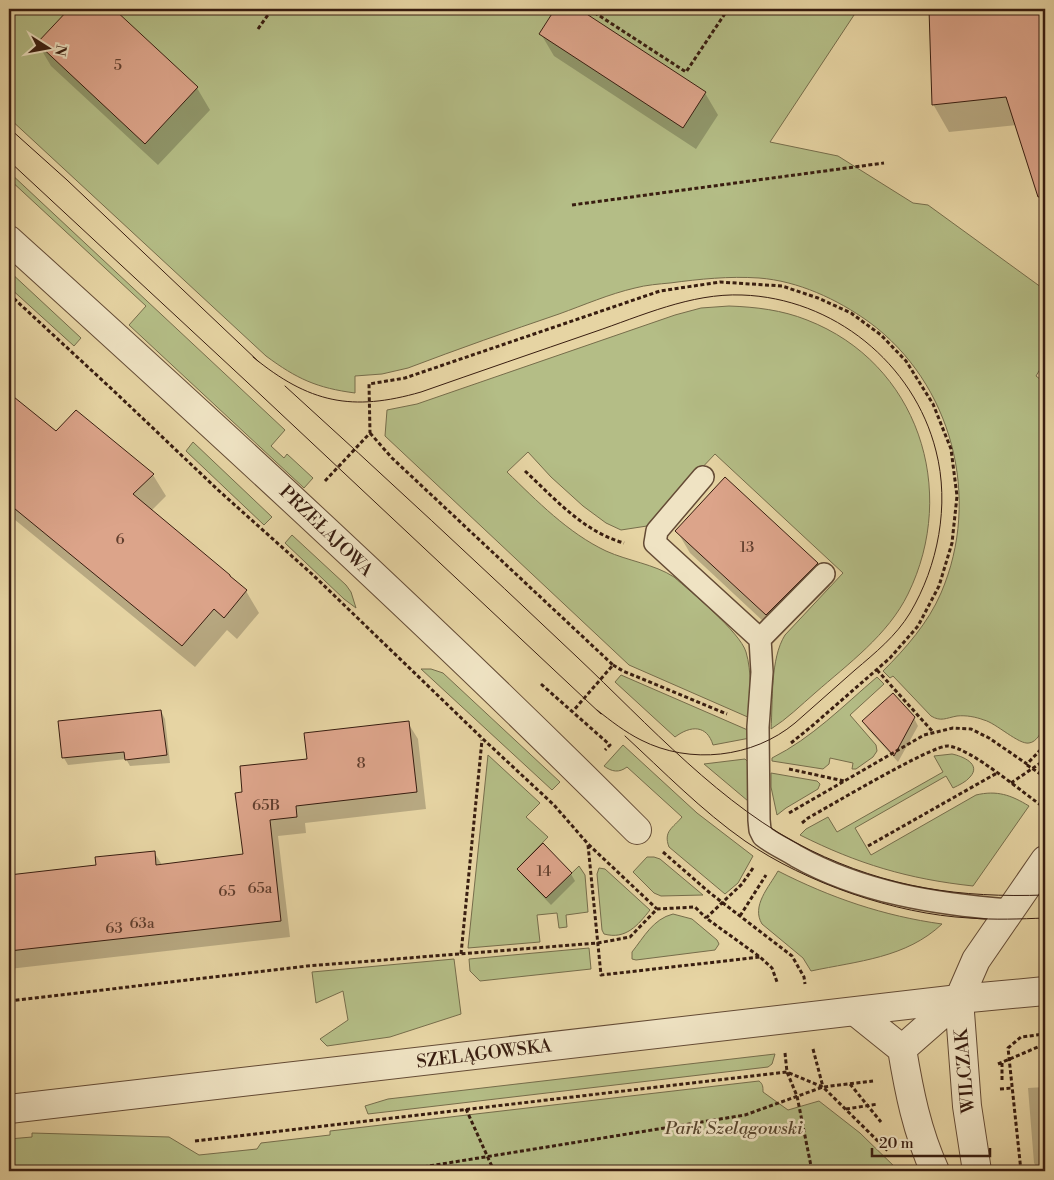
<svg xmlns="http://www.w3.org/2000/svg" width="1054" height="1180" viewBox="0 0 1054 1180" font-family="'Libre Bodoni',serif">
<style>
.green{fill:#b4bd86;stroke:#766d4b}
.shadow{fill:#0003}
.building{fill:#dca48a;stroke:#381d10}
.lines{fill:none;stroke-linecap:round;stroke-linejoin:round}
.service-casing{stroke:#644b35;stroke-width:24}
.minor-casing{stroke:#644b35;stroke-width:30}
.tertiary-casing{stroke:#644b35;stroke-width:30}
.path{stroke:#381d10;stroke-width:3;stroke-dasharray:4 2.5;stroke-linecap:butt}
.service{stroke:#efe3c3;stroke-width:21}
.minor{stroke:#efe3c3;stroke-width:28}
.tertiary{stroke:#efe3c3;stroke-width:28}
.tram{stroke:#381d10;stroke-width:1}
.labels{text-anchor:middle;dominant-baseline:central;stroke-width:5;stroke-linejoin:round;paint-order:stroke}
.number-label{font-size:15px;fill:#613f2e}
.street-label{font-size:18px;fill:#381d10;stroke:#efe3c3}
.park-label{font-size:18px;font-style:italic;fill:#57452e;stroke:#efe3c3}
</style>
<rect width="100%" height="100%" fill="#e6d4a3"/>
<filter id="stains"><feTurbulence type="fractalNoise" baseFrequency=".004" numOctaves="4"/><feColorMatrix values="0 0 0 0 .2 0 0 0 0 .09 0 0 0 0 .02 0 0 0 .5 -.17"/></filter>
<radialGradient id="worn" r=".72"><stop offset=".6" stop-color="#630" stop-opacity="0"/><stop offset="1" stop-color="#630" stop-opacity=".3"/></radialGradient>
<path class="green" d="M9,9h849l-88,133 68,14 75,47 15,2 117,85v71l-9,15 9,7v343c-4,6 -8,16 -16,17 -10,2 -33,-20 -45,-23 -8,-3 -18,-5 -27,-4 -11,2 -16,6 -26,0l-38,-40 -3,2 -7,-7c23,-23 45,-48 58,-78 41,-95 11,-210 -72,-271 -32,-23 -71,-41 -110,-44 -30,-2 -59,1 -89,5 -11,1 -24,2 -35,5 -26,6 -51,17 -76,26 -50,17 -101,35 -151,54l-26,6 -27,2v17c-38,-5 -58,-14 -89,-37l-257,-238z
M9,172l276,258 -14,16 13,12 3,-4 26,24 -9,10 -175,-163 17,-19 -137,-127z
M9,271l72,67 -7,8 -65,-59z
M729,306c27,1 53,4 78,14 111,43 152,170 101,274 -20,41 -60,70 -93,99 -14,12 -28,26 -44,36 2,-28 -1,-70 14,-94l58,-62 -128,-119 -68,72 -26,4 -15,-7 -23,-17 -32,-29 -23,-25 -21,20c30,29 61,61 99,79 22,10 48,13 68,26 17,15 66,55 72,75 6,20 4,44 4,66l-121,-53 -244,-229 2,-26 30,-6 258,-89 26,-7z
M193,442l79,75 -8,8 -78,-74z
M292,535l54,50 5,7 5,16 -12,-9 -59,-56z
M421,669h10l12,4 117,109 -8,8z
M621,675l129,56v7l-37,7c-6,-20 -22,-20 -38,-8l-60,-55z
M877,677l7,7 -34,31 26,30 1,6 -4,6 -17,12h-4l1,-6 -23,-5 -1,6 -6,5 -51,-8v-3c40,-20 71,-52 105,-81z
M623,745l74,68 56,43 -15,27 -13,11 -56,-47c-6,-16 4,-19 13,-30l-55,-50c-8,6 -15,5 -23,-1z
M952,754c10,2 30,10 18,23 -4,5 -11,8 -17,11l-7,-12 -91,52 16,27 105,-60c21,-5 35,0 53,11l-56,80c-65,-7 -115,-22 -173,-51l6,-6 22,-12 9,15 106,-60 -9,-16z
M488,755l52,48 -14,14 22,20 -31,32 29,29 33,-32 6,9 3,37 -22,3 1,12 -8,1 -2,-15 -20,2 3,27 -72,6z
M745,759l4,4 -1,38 -44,-37z
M771,773l46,8 3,3 -2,5 -32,19 -9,7 -6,-28z
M647,857h7l6,2 43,36 -42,1 -7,-3 -21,-21z
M599,868l6,1 45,41c-12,15 -24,30 -46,24l-2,-4 -5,-56z
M778,871c53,27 106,45 164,53 -36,34 -84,37 -131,47l-8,-13 -41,-34c-11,-18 7,-37 16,-53z
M673,914l19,5 25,21 2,4 -4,6 -79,10 -4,-1v-7c12,-15 21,-33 41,-38z
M589,948l2,21 -111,12 -10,-10 -1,-12z
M454,959l7,55 -71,23 -63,9 -7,-7 28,-19 -5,-29 -27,12 -4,-31z
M775,1054l-3,10 -4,3 -400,47 -3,-8 23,-7z
M759,1081c4,3 4,6 4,11l25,18 31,-9 41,32 39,38h-890v-32l23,-2v-4l137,4 30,18 58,-6 4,-6 69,-8v-4z"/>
<path class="shadow" d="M71,9h41l85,79 13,22 -52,55 -107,-99 -13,-22z
M557,9h19l129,84 13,22 -22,34 -142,-93 -13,-22z
M930,9h115v173l-3,-2 -25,-55 -68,7 -16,-28z
M9,394l47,39 97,42 13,21 -15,15 95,80 13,22 -22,26 -10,-9 -32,37 -186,-152z
M725,478l92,86 13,22 -51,50 -89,-83 -13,-22z
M161,711l4,8 5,44 -40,3 -4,-7 -58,6 -4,-7 -4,-36z
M914,718l4,8 -20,36 -30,-33 -5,-8z
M408,723l10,16 8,70 -121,14 1,10 -28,3 12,101 -281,32v-93l88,-9 57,-15 8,13 82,-10v-62l64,-33z
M518,869l53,5 4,7 -24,24 -28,-29z
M1045,1087v84h-6l-5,-8 -6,-75z"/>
<path class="building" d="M69,9h45l84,78 -53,57 -108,-101z
M555,9h24l127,83 -23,36 -144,-94z
M929,9h116v187l-7,1 -32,-100 -74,8z
M9,393l47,38 20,-21 78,64 -21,20 97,81v1l17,14 -23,28 -10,-9 -32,37 -173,-142z
M725,477l93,86 -52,52 -91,-84z
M893,693l22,24 -21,39 -32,-35z
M161,710l6,45 -42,5 -1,-8 -62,6 -4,-37z
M409,721l8,71 -121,14 1,11 -27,3 11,101 -272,30v-76l87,-10 -1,-8 60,-6 1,14 87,-11 -8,-61 7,-1 -2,-26 67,-7 -3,-26z
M543,843l29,30 -26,25 -29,-29z"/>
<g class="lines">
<g class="service-casing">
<path id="service" d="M703,477l-46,54 -2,12 105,96 2,33 -4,55 1,93 1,10 3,6c10,8 22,13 33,20 66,37 140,48 214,54
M760,639l64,-65"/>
</g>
<g class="minor-casing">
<path id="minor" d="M9,240c213,193 425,387 628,590
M959,999l8,107 10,65
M856,1012l46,37c7,42 15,83 33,122
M902,1049l57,-50"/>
</g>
<g class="tertiary-casing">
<path id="tertiary" d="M959,999l17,-39 69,-100
M9,1109l950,-110 86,-8"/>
</g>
<path class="path" d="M589,9l97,63 42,-63
M258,29l14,-20
M572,205l312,-42
M9,294l107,99 101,96 96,86 170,164 71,66 34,39 69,65
M370,433l22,25 221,207 -40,46
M525,471c30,28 59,61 99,72
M325,481l45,-48 -1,-49 36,-6 255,-87 60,-9 62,4 36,12 33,15 30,22 25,26 27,43 18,45 6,47 -5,47 -13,43 -21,40 -28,32 -78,68 -21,17
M613,665l10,6 104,43
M877,670l56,62
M541,684l69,61 -5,5
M1027,765l18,12
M789,769l55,12
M1011,783l34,-23
M789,813l135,-78 29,-7 18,1 18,9 38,26 18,-19
M802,823l6,-5c22,-12 124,-73 140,-72 23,2 76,48 97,62
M588,845l13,130 159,-18
M868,846l129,-73
M663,852l47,41 82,63 12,21 1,7
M753,868l-11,16 -36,34 54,39 12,11 5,14
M740,916l26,-41
M461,954l21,-214
M9,1001l298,-35 291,-23 32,-6 27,-28 38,-2 11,11
M813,1049l10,38
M785,1053l2,19 10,24 15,75
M1002,1063v19
M998,1064l47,-20
M850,1084l31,38
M1000,1089l12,-1
M466,1109l28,62
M846,1109l32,-5
M195,1141l592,-69 36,15 66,65
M398,1171l347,-56 78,-28 50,-6
M1021,1171l-13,-123 13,-11 24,-3"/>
<use href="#service" class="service"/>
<use href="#minor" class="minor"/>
<use href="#tertiary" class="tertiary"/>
<path class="tram" d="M9,128l58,52 192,182
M9,161l238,221 354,332
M253,357c56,46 99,55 168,35 57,-20 115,-40 173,-60 47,-16 97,-39 148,-37 91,3 172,68 194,156 14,54 2,115 -26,162 -14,23 -35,40 -55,57 -20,18 -40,35 -60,53 -42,35 -105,42 -154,17 -16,-8 -30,-19 -44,-30
M285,386c98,89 196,180 292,271 70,66 146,151 233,193 78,38 150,48 235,45
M625,736c38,35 77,75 120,105 61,42 150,73 224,77 26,2 51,1 76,0"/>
</g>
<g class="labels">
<g class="number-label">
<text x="118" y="65">5</text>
<text x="120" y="539">6</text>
<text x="747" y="547">13</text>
<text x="361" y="763">8</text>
<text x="266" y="805">65B</text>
<text x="544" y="871">14</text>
<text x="260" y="888">65a</text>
<text x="227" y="891">65</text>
<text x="142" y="923">63a</text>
<text x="114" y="928">63</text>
</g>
<g class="street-label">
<text transform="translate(326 531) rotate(44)">PRZEŁAJOWA</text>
<text transform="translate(484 1054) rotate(-7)">SZELĄGOWSKA</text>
<text transform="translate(965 1071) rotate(-95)">WILCZAK</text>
</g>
<g class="park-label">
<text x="734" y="1128">Park Szelągowski</text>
</g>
</g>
<rect width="1054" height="1180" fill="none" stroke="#e6d4a3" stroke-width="30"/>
<rect x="10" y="10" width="1034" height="1160" fill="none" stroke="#381d10" stroke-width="2.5"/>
<rect x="15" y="15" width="1024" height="1150" fill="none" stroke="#381d10"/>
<g transform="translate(48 48) rotate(101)" stroke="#efe3c3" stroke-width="4" paint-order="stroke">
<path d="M0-4L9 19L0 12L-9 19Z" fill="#381d10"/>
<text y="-8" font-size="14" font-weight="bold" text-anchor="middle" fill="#381d10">N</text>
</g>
<path d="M872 1148v8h118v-8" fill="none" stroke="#381d10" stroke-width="2.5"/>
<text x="879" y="1148" font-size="15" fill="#381d10" stroke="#efe3c3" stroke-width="4" paint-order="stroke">20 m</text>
<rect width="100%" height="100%" filter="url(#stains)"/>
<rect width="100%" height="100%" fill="url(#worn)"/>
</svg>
